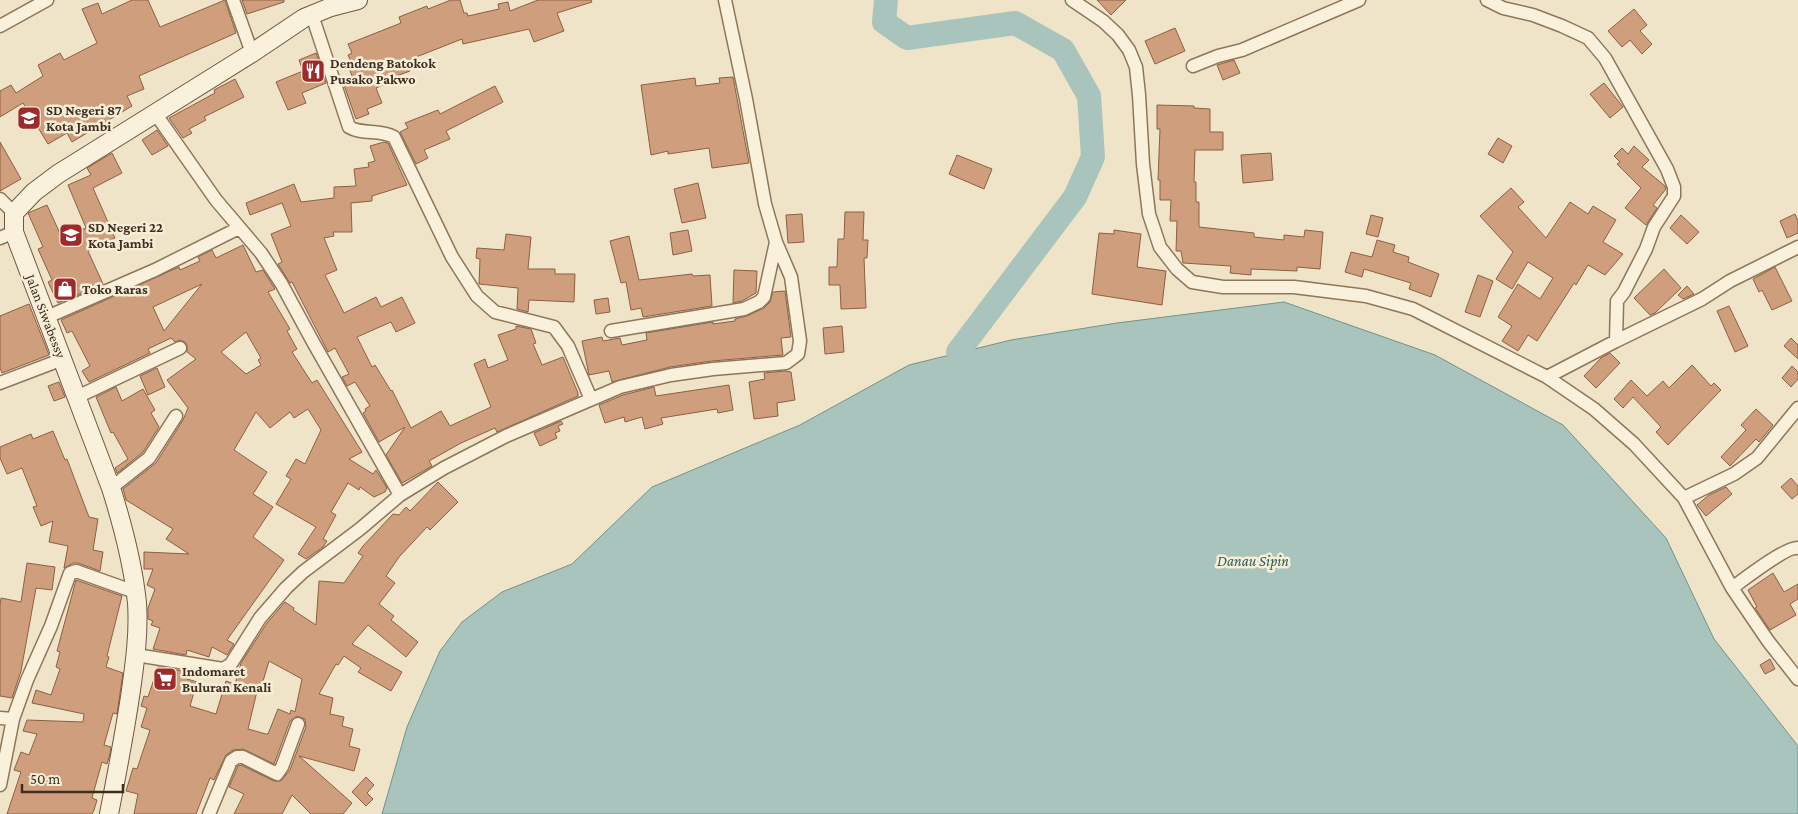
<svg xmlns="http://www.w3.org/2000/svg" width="1798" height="814" viewBox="0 0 1798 814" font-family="'Crimson Pro',serif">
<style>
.water{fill:#a9c4bc;stroke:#6f938a}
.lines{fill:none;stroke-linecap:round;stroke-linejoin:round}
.river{stroke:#a9c4bc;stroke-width:24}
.building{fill:#cf9f7d;stroke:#8d5f41;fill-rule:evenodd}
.minor-casing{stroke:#8d765c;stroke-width:15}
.secondary-casing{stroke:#6f573f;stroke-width:20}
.minor{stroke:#faf1dc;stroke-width:12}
.secondary{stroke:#faf1dc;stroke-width:18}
.labels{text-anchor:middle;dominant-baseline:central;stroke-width:5;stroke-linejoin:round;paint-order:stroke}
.poi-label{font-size:14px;font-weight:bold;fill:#3d2e20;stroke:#f7eed8;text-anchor:start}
.street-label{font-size:14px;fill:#3d2e20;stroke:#f7eed8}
.water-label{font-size:15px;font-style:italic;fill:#2f5d5a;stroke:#f7eed8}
</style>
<rect width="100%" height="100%" fill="#f0e4c8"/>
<path class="water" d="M1284,302l151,53 128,70 103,113 48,101 84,107v68h-1416l25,-87 33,-76 22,-29 40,-30 70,-28 80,-77 148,-62 109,-60 102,-25 106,-17z"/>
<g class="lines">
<path class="river" d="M886,0l-2,22 23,16 108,-15 48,27 26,46 4,61 -18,40 -117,155"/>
</g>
<path class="building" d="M132,0h16l12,27 65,-27 11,33 -97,43 5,13 -17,7 5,10 -60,36 -5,-9 -19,11 -25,-41 -23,14v-26l11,-6 5,8 27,-17 -5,-11 22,-12 4,7 33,-17 -15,-34 16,-6 4,11z
M242,0h42v2l-37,12z
M451,0h9l4,13h3l1,3 31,-7 -1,-5 10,-2 2,9 28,-11h53l1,2 -35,11 7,18 -30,11 -5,-13 -66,15 -1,-5 -56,22 4,10 -19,7 2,3 -17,7 6,15 -15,6 2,5 -13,5 -12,-34 10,-4 -7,-18 4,-1 -3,-7 4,-2 -4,-9 53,-21 -2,-6 28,-11 1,3z
M1097,0h29l-15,15z
M1634,9l13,16 -7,6 12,13 -10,10 -12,-14 -8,7 -14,-16z
M1175,28l10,23 -30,13 -10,-23z
M316,53l10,30 -24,10 4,10 -18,7 -12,-28 27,-11 -4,-11z
M1234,60l6,13 -17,7 -6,-15z
M733,77l16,86 -37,5 -3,-20 -41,6v-3l-17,4 -10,-70 54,-7 1,8 24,-3 -1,-5z
M235,79l9,18 -40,20 2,3 -17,9 3,4 -9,5 -14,-20 46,-25 -1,-3z
M1604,83l19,24 -13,11 -20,-24z
M495,86l8,16 -57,29 4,8 -26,11 4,8 -12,6 -16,-32 8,-4 -3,-5 33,-13 2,4z
M1157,105l37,1v2l16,1v23h13v18h-28l-1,32h2v20h3v25l55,6v4l30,3v-5l20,2 1,-7 18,2 -3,37 -23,-2v4l-46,-2v6l-21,-2 1,-7 -48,-3 -2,-12h-5l1,-30h-7l1,-21h-11v-20h-2l2,-51h-3z
M157,130l11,16 -16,9 -10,-15z
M1498,138l14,8 -9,17 -15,-9z
M0,142l21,37 -21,12z
M384,142l4,1 19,42 -35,11v5l-21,2 1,29h-19l1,4 -10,2 13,32 -12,5 19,38 32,-16 5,10 21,-10 13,26 -19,9 -5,-10 -34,15 15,30 3,-2 16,26 1,-1 19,38 30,-17 9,15 41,-19 -17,-43 11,-5 3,9 20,-8 -10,-25 18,-6v-3l15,3 5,14 -3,1 9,21 21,-8 15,36v3l-81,36 -2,-4 -34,15 -32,18 3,5 -30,17 -16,-28 19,-28 -26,15 -16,-29 3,-2 -1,-2 5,-3 -15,-24 -8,4 -5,-9 7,-3 -14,-26 -7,4 -36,-70 -2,1 -12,-19 4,-2 -11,-28 20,-8 -9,-23 -32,12 -4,-12 48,-19 7,18 33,-4v-11l22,-1 -2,-17 15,-2 -1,-4 7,-2 -5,-15z
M1634,146l15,14 -7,7 23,19 1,3 -13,16 4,3 -11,17 -21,-17 16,-20 -24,-24 3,-2 -6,-6 8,-8 6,6z
M112,153l10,20 -29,15 22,50 -27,13 15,33 -45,19 -10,-21 4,-2 -14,-31 5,-2 -15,-34 19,-8 15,33 24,-10 -18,-43 23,-10 -4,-7z
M1271,153l2,27 -30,3 -2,-28z
M957,155l35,14 -8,20 -35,-15z
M698,183l8,35 -24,5 -8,-34z
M1511,188l13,14 -6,5 28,31 24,-36 18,12 5,-8 23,14 -13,22 20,12 -18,21 -17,-10 -12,20 -2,-2 -37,58 -9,-6 -10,16 -16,-10 10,-15 -14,-9 20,-33 22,15 13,-21 -25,-16 -16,27 -16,-10 17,-27 -33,-36z
M845,212h19l-1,28h5l-1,18h-3l2,50 -25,1 -1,-24h-11v-18h8l1,-28h6z
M802,214l2,28 -16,1 -2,-28z
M1795,214l3,7v12l-11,5 -7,-17z
M1371,215l12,3 -5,19 -12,-3z
M1681,215l18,17 -12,12 -17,-16z
M688,230l4,21 -19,4 -3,-22z
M1114,230l27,4 -4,33 29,4 -4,34 -70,-11 7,-61 15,1z
M506,234l25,3 -3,32h27v5h20l-1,28 -45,-2 -1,12 -11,-3 1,-21 -39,-4 1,-25 -4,-1 1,-10 27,2z
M629,236l10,44 53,-6 1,2 17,-1 2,31 -69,11 -2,-9 -10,2 -5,-28 -5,1 -11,-42z
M1377,240l18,5 -2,7 16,5 -1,5 31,12 -8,23 -22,-8 2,-6 -47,-14 -2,8 -17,-5 6,-20 21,5z
M243,245l13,27 7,-2 12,19 -7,3 22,37 -3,2 10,18 -5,3 20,31 5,-3 45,72 -13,7 24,15 3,-4 11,18 -2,4 -11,5 -14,-10 -1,3 -11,-7 -17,29 5,3 -13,24 4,2 -4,6 -17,12 -8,-5 18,-27 -40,-23 15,-25 -5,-3 10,-17 9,5 16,-34 -13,-21 -14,9 -4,-6 -20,16 -14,-16 -22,38 33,22 -14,22 20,13 -20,30 31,23 -57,80 7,4 -7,11 -15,-8 -3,10 -22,-7 -1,5 -33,-6 7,-21 -9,-3 2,-4 -5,-2v-11l7,-19 -8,-4 6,-16h-9v-17l45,2 -23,-15 7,-10 -47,-29 -3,-11 33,-26 27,-43 5,-12 -21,-28 29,-21 -9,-7v-7l-2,-3 -5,-2 -5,2 -4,-4 -23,11 2,4 -61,29 -7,-11 8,-5 -18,-35 -5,2 -6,-13 118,-53 1,3 20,-9 -2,-4 14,-7 4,8zM202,284l-38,47 -11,-24zM246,332l15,26 -3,2 3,5 -15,9 -25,-22z
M1775,267l17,34 -20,9 -10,-20 -3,2 -6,-13z
M1664,269l17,19 -26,25 -5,2 -16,-17z
M734,270l23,1 -1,22 -14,8 -9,2z
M1478,275l15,6 -13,36 -15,-5z
M1687,286l7,8 -11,5 -5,-4z
M785,291l6,46 -10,1 2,17 -71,6 -42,6 -58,15 -3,-11 -20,4 -7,-34 20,-4 1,4 17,-3 2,7 25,-5 -1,-7 67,-11v2l22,-3v-2l12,-3 17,-8 6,-6 3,-10z
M608,298l2,14 -14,2 -2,-14z
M29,304l20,51 -47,18 -2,-5v-52z
M1729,306l19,40 -13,6 -18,-41z
M842,326l2,26 -19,2 -2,-26z
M1791,338l7,7v14l-14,-13z
M1610,353l10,10 -24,25 -12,-12 17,-18z
M1692,365l19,21 3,-3 7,7 -53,55 -12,-13 5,-5 -28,-30 -10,11 -9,-9 17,-19 16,16 16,-15 6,7z
M1792,366l6,6v7l-7,8 -9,-9z
M157,368l8,19 -17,8 -8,-19z
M785,371l6,1 4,28 -18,3 1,13 -24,3 -5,-37 16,-3 -1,-6z
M59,382l6,15 -11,4 -6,-15z
M729,385l4,25 -15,3 -1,-4 -56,9 2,6 -18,5 -3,-12 -17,5 -1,-5 -19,6 -6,-18 24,-10 31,-8 2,9z
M116,387l6,14 21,-12 12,21 -4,3 8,14 -16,25 -26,21 -2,-5 13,-9 -15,-27 -2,1 -15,-36z
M1756,409l17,16 -14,17 -3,-3 -26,27 -9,-9 25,-27 -5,-5z
M561,421l2,3 -5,2 2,5 -5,2 2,5 -17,8 -6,-13z
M53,431l12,29 2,-1 22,58 9,2 -5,31 10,2 -3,19 -22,-8h-5l-9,5 4,-22 -19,-4 4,-21 -12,5 -8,-19 4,-1 -15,-38 -15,6 -7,-16v-11l31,-13 2,5z
M1791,478l7,8v8l-6,5 -11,-12z
M438,482l20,20 -28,28 -3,-3 -28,30 -13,19 9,7 -16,21 15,12 -3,4 27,22 -12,15 -38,-32 -16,19 50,28 -11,19 -33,-19 3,-4 -17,-12 -6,9 -2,-1 -17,30 14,4 -3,16 14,3 -2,9 11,3 -4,17 11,3 -6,22 -55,-15 53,47 -9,11h-32l-19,-19 -10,19h-48l10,-20 -15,-7 9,-21 3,-1 33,16h7l9,-11 16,-43 -1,-8 -8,-3 -7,5 -16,43 -31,-15 -10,1 -7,5 -12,25 -4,-2 -14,36h-62l4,-20 -12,-3 7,-23 4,1 13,-39 -9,-3 6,-19 -6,-2 3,-10 4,1 10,-30 24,4 -1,6 16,5 -7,24 26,8 10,-33 9,3 6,-21 26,-40 18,-21 9,6 -1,2 23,15 3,-44 25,2 19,-27 -5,-3 5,-7 30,-32 6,1 7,-8 4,4zM269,661l33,18 -7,33 -4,-2 -1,4 -12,-5 -10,25h-2l-18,-5 10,-42 3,1z
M1726,487l6,7 -26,22 -9,-11 12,-10z
M27,563l28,4 -3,23 -16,-2 -15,83 -9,27 -12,-2v-91l1,-7 20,4z
M1773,573l11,19 14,-8v15l-8,5 6,11 -26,15 -15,-22 2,-1 -9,-17z
M76,580l46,16 -15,60 2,1 -3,10 17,6 -6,41 -4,-1 -9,32 7,2 -1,7 -3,10 -5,-2 -10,36 5,2 -3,10 -2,4h-85l14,-42 -7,-2 7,-18 8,3 8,-21 -14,-3 4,-11 56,2 1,-8 -52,-11 4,-13 15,5 9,-26 -4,-2 4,-15 -3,-1z
M1770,659l5,10 -10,5 -5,-9z
M366,777l8,8 -7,8 6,6 -7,7 -14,-14z"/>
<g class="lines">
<g class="minor-casing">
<path id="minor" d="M233,0l19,53
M1072,0l31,21 15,14 11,15 7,17 3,28 4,69 6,50 11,33 17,22 15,13 31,5h71l72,9 47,13 134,68 47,32 40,35 50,54 48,90 36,53 30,38
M1487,0l16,8 30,7 29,11 26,12 17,20 62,111 7,18v9l-20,31 -8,22 -22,43 -7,9 -1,40
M312,15l37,112c13,8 31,2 45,10l58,120 25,39 18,16 59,15 14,19 23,53
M0,26l47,-26
M1193,66l25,-10 24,-6 117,-50
M155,113l61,87 45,53 20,30 32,59 87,153
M0,199l14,14
M0,238l14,-6
M47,317l108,-47 84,-42
M611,331l133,-22 15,-7 5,-5 12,-55
M1547,377l69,-36 86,-42 28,-18 68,-34
M0,383l63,-24
M77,397l103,-49
M111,488l38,-30 27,-42
M1684,498l50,-24 23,-16 41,-50
M1732,588c11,-8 55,-42 66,-40
M136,655l87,14 8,-5 29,-46 26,-30 17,-16 57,-43 40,-34 44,-27 62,-32 114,-49 51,-12 42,-6 73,-6 12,-9 2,-13 -9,-64 -15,-35 -11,-38 -19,-105 -21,-99
M0,718l13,1
M0,785l13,-66 14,-39 24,-54 19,-53 6,-2 59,21
M209,814l22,-53 6,-4h6l34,17 5,-7 16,-43"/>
</g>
<g class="secondary-casing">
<path id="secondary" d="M109,814c8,-41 16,-82 22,-124 4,-28 8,-58 6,-87 -4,-39 -14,-77 -26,-115l-97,-256v-19l20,-21 24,-18 194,-121 52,-35 27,-11 27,-7"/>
</g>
<use href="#minor" class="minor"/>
<use href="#secondary" class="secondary"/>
</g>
<defs>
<g id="restaurant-square" transform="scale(1.25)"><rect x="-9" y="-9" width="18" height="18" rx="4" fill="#9e2a2b" stroke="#f7eed8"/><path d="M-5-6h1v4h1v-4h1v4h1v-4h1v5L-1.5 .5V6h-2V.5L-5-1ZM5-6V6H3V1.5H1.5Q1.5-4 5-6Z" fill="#fff"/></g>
<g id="school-square" transform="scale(1.25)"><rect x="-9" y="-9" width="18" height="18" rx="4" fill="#9e2a2b" stroke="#f7eed8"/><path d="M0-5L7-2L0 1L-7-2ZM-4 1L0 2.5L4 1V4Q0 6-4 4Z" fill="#fff"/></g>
<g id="shop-square" transform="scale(1.25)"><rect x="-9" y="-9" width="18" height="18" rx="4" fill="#9e2a2b" stroke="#f7eed8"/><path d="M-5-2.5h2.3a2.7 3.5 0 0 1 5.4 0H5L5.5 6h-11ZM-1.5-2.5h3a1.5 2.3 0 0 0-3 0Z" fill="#fff"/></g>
<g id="supermarket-square" transform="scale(1.25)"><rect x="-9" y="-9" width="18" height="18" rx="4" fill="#9e2a2b" stroke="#f7eed8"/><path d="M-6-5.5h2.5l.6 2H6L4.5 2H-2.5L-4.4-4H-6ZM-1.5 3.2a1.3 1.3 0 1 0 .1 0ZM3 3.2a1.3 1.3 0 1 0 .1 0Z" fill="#fff"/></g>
</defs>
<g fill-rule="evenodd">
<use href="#restaurant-square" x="313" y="71"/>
<use href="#school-square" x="29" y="118"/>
<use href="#school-square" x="71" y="235"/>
<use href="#shop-square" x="65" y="289"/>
<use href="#supermarket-square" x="165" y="679"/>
</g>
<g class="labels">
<g class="poi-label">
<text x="330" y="63">Dendeng Batokok<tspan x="330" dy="16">Pusako Pakwo</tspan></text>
<text x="46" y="110">SD Negeri 87<tspan x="46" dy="16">Kota Jambi</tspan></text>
<text x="88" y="227">SD Negeri 22<tspan x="88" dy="16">Kota Jambi</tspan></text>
<text x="82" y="289">Toko Raras</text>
<text x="182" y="671">Indomaret<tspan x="182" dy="16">Buluran Kenali</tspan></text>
</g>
<g class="street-label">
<text transform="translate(46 316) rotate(69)">Jalan Siwabessy</text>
</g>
<g class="water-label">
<text x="1253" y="561">Danau Sipin</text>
</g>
</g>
<path d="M22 784v8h101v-8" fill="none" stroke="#3d2e20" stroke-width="2.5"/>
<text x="30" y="784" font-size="15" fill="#3d2e20" stroke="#f7eed8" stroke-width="4" paint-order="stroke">50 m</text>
</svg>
